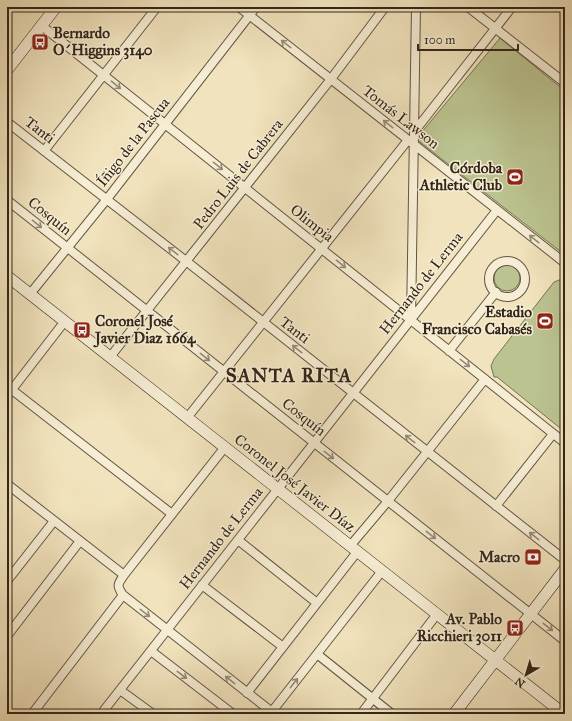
<svg xmlns="http://www.w3.org/2000/svg" width="572" height="721" viewBox="0 0 572 721" font-family="'IM FELL Great Primer',serif">
<style>
.green{fill:#bbc390;stroke:#767454}
.lines{fill:none;stroke-linecap:round;stroke-linejoin:round}
.minor-casing{stroke:#625542;stroke-width:10}
.secondary-casing{stroke:#322619;stroke-width:12}
.minor{stroke:#f6edd4;stroke-width:8}
.secondary{stroke:#f6edd4;stroke-width:11}
.oneway{stroke:#948a76}
.labels{text-anchor:middle;dominant-baseline:central;stroke-width:3;stroke-linejoin:round;paint-order:stroke}
.poi-label{font-size:15px;font-weight:bold;fill:#322619;stroke:#f6edd4;text-anchor:end}
.street-label{font-size:15px;fill:#322619;stroke:#f6edd4}
.district-label{font-size:19px;font-weight:bold;letter-spacing:1px;fill:#322619;stroke:#f6edd4}
</style>
<rect width="100%" height="100%" fill="#f1e3bd"/>
<filter id="stains"><feTurbulence type="fractalNoise" baseFrequency=".005" numOctaves="4"/><feColorMatrix values="0 0 0 0 .2 0 0 0 0 .09 0 0 0 0 .02 0 0 0 .5 -.17"/></filter>
<radialGradient id="worn" r=".72"><stop offset=".6" stop-color="#630" stop-opacity="0"/><stop offset="1" stop-color="#630" stop-opacity=".3"/></radialGradient>
<path class="green" d="M500,38l65,53v164l-149,-116z
M494 278a13 13 0 1 1 26 0a13 13 0 1 1-26 0Z
M562,279h3v153l-68,-55h-3l-3,-11 3,-7 60,-77z"/>
<g class="lines">
<g class="minor-casing">
<path id="minor" d="M239,7l326,256
M468,7l97,76
M42,26l523,417
M7,122l179,139 379,299
M414,132l98,-125
M44,151l113,-144
M7,200l558,441
M489 279a18 18 0 1 1 36 0a18 18 0 1 1-36 0Z
M30,294l77,-95 149,-192
M411,320l5,-313
M449,351l47,-59
M110,357l221,-278 54,-72
M7,386l165,128
M7,396l58,-75
M187,418l221,-278
M225,447l-101,128c-6,9 -8,10 -1,20l149,117
M7,484l117,91
M496,506l57,-72
M238,540l79,63
M350,546l38,-45 97,-122
M7,581l47,-60
M202,585l81,62
M7,636l73,-95
M151,651l82,63
M317,654l75,60
M120,690l33,24
M247,693l110,-141
M32,714l91,-119
M101,714l396,-504
M270,714l112,-143
M361,714l76,-100"/>
</g>
<g class="secondary-casing">
<path id="secondary" d="M7,70l49,-63
M7,276l557,438
M454,714l111,-145"/>
</g>
<use href="#minor" class="minor"/>
<use href="#secondary" class="secondary"/>
</g>
<defs><path id="oneway-shaft" d="M-6 0H5M1.5-3L5.5 0L1.5 3" fill="none" stroke-width="1.6" stroke-linecap="round" stroke-linejoin="round"/></defs>
<g class="oneway">
<use href="#oneway-shaft" transform="translate(286 44) rotate(-142)"/>
<use href="#oneway-shaft" transform="translate(116 85) rotate(39)"/>
<use href="#oneway-shaft" transform="translate(388 124) rotate(-142)"/>
<use href="#oneway-shaft" transform="translate(218 166) rotate(39)"/>
<use href="#oneway-shaft" transform="translate(37 224) rotate(39)"/>
<use href="#oneway-shaft" transform="translate(534 239) rotate(-142)"/>
<use href="#oneway-shaft" transform="translate(173 251) rotate(-142)"/>
<use href="#oneway-shaft" transform="translate(341 264) rotate(39)"/>
<use href="#oneway-shaft" transform="translate(297 349) rotate(-142)"/>
<use href="#oneway-shaft" transform="translate(205 357) rotate(38)"/>
<use href="#oneway-shaft" transform="translate(465 363) rotate(38)"/>
<use href="#oneway-shaft" transform="translate(410 439) rotate(-142)"/>
<use href="#oneway-shaft" transform="translate(329 455) rotate(38)"/>
<use href="#oneway-shaft" transform="translate(431 535) rotate(38)"/>
<use href="#oneway-shaft" transform="translate(534 536) rotate(-142)"/>
<use href="#oneway-shaft" transform="translate(145 613) rotate(38)"/>
<use href="#oneway-shaft" transform="translate(548 627) rotate(38)"/>
<use href="#oneway-shaft" transform="translate(182 675) rotate(37)"/>
<use href="#oneway-shaft" transform="translate(230 680) rotate(-142)"/>
<use href="#oneway-shaft" transform="translate(294 683) rotate(-52)"/>
</g>
<defs>
<g id="bus-square" transform="scale(0.9)"><rect x="-9" y="-9" width="18" height="18" rx="4" fill="#8f2418" stroke="#f6edd4"/><path d="M-5-6H5V4H4V6H2V4H-2V6H-4V4H-5ZM-3.5-4V0h7V-4ZM-3.5 1.2v1.5H-2V1.2ZM2 1.2v1.5H3.5V1.2Z" fill="#fff"/></g>
<g id="stadium-square" transform="scale(0.9)"><rect x="-9" y="-9" width="18" height="18" rx="4" fill="#8f2418" stroke="#f6edd4"/><path d="M0-5a6.5 5 0 1 0 0 10a6.5 5 0 1 0 0-10ZM-3.5-1.8h7v3.6h-7Z" fill="#fff"/></g>
<g id="bank-square" transform="scale(0.9)"><rect x="-9" y="-9" width="18" height="18" rx="4" fill="#8f2418" stroke="#f6edd4"/><path d="M-6-4H6V4H-6ZM0-2.3a2.3 2.3 0 1 0 0 4.6a2.3 2.3 0 1 0 0-4.6Z" fill="#fff"/></g>
</defs>
<g fill-rule="evenodd">
<use href="#bus-square" x="40" y="42"/>
<use href="#stadium-square" x="515" y="177"/>
<use href="#stadium-square" x="545" y="321"/>
<use href="#bus-square" x="82" y="330"/>
<use href="#bank-square" x="533" y="557"/>
<use href="#bus-square" x="515" y="628"/>
</g>
<g class="labels">
<g class="poi-label">
<text x="53" y="33" text-anchor="start">Bernardo<tspan x="53" dy="17">O´Higgins 3140</tspan></text>
<text x="502" y="168">Córdoba<tspan x="502" dy="17">Athletic Club</tspan></text>
<text x="532" y="312">Estadio<tspan x="532" dy="17">Francisco Cabasés</tspan></text>
<text x="95" y="321" text-anchor="start">Coronel José<tspan x="95" dy="17">Javier Diaz 1664</tspan></text>
<text x="520" y="557">Macro</text>
<text x="502" y="619">Av. Pablo<tspan x="502" dy="17">Ricchieri 3011</tspan></text>
</g>
<g class="street-label">
<text transform="translate(401 117) rotate(38)">Tomás Lawson</text>
<text transform="translate(40 130) rotate(38)">Tanti</text>
<text transform="translate(133 142) rotate(-52)">Íñigo de la Pascua</text>
<text transform="translate(238 174) rotate(-52)">Pedro Luis de Cabrera</text>
<text transform="translate(50 216) rotate(39)">Cosquín</text>
<text transform="translate(312 223) rotate(38)">Olimpia</text>
<text transform="translate(421 283) rotate(-52)">Hernando de Lerma</text>
<text transform="translate(295 330) rotate(38)">Tanti</text>
<text transform="translate(304 417) rotate(38)">Cosquín</text>
<text transform="translate(295 483) rotate(38)">Coronel José Javier Díaz</text>
<text transform="translate(221 538) rotate(-52)">Hernando de Lerma</text>
</g>
<g class="district-label">
<text x="289" y="375">SANTA RITA</text>
</g>
</g>
<rect width="572" height="721" fill="none" stroke="#f1e3bd" stroke-width="24"/>
<rect x="8" y="8" width="556" height="705" fill="none" stroke="#322619" stroke-width="2"/>
<rect x="12" y="12" width="548" height="697" fill="none" stroke="#322619"/>
<g transform="translate(526 675) rotate(218)" stroke="#f6edd4" stroke-width="3" paint-order="stroke">
<path d="M0-3L7 15L0 10L-7 15Z" fill="#322619"/>
<text y="-6" font-size="11" font-weight="bold" text-anchor="middle" fill="#322619">N</text>
</g>
<path d="M418 44v6h100v-6" fill="none" stroke="#322619" stroke-width="2"/>
<text x="424" y="44" font-size="12" fill="#322619" stroke="#f6edd4" stroke-width="3" paint-order="stroke">100 m</text>
<rect width="100%" height="100%" filter="url(#stains)"/>
<rect width="100%" height="100%" fill="url(#worn)"/>
</svg>
